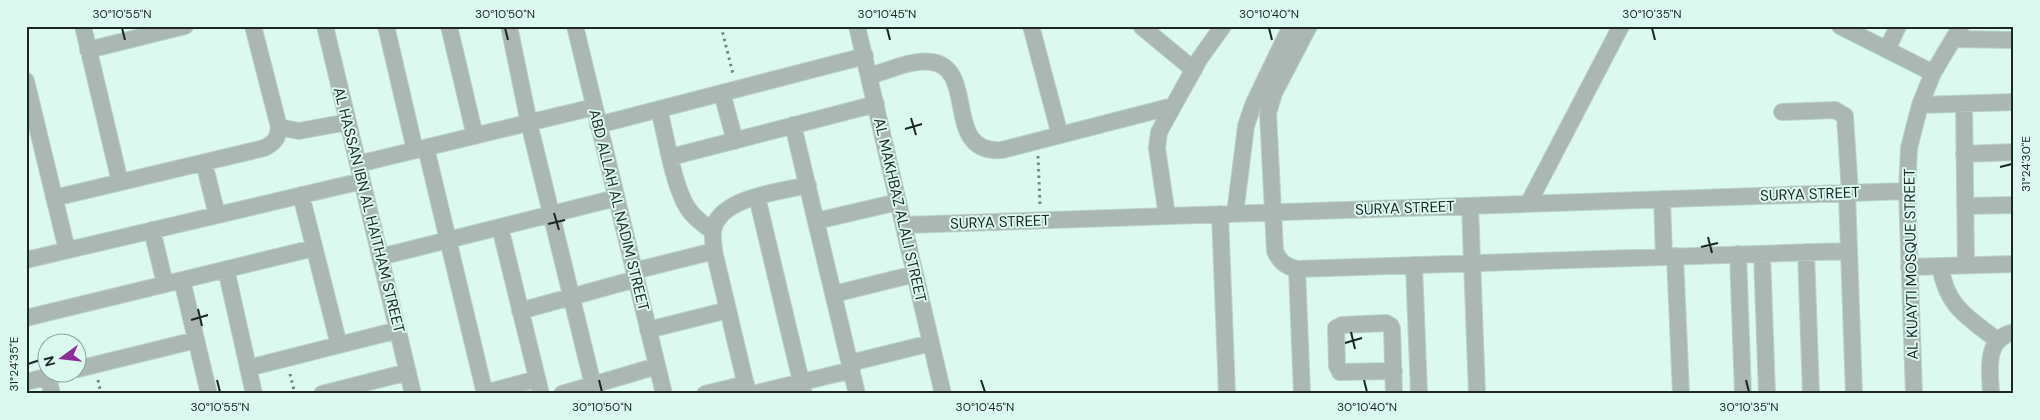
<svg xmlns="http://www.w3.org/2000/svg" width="2040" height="420" viewBox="0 0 2040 420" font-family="'DM Sans',sans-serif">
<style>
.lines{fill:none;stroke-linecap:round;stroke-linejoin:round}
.minor-casing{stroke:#b9d3ca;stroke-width:18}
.path{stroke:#738780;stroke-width:3;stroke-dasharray:2.5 4;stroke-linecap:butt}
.minor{stroke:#abb7b3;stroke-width:16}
.ticks{fill:none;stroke:#1c2723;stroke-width:2}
.labels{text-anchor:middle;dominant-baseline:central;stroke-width:4;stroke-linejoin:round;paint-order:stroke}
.street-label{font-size:15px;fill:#1c2723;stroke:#dcf9ef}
.neatline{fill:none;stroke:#1c2723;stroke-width:2}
.ticks-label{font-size:12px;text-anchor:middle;fill:#1c2723}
</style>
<rect width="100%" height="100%" fill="#dcf9ef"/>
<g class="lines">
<g class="minor-casing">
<path id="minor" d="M83,26l37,156
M325,26l88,368
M386,26l29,124
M449,26l26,110
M509,26l20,97 64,262
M575,26l89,368
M857,26l86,368
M1031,26l29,109
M1141,26l53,44
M1309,26l-35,67 -6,20 7,138c5,11 10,15 22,18l552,-18
M1840,26l93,47
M1954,39l60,1
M88,50l97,-24
M1887,50l11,-24
M869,76c19,-5 43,-17 63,-14 46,7 10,93 70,88l171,-44
M26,81l41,169
M722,93l13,48
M1964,104l2,161
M1920,105l94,-3
M659,109c7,28 14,75 28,98 6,10 16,17 26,24
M1782,112l53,-2 10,6 5,77
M598,125l267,-69
M793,125l64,269
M279,127l20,4 49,-9
M426,148l59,246
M1964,154l50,-2
M671,157l205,-53
M204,163l13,52
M358,164l236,-57
M1847,193l7,201
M301,195l38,150
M757,197l47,197
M54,198l210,-50c11,-5 14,-10 15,-21l-26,-101
M1662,199l2,58
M1528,204l93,-178
M1470,206l7,188
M1965,206l49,-1
M1220,214l7,180
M1235,214l11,-88 7,-21 38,-79
M1167,216l-10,-68 2,-16 41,-74 23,-32
M816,221l82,-19
M904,225l1003,-34
M500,227l41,167
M152,230l13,54
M1806,252l5,142
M1738,254l5,140
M1762,254l5,140
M1675,256l6,138
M380,257l236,-59
M26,260l336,-79
M1414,265l5,129
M1940,266c7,41 26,50 57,74
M1909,267l105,-3
M226,269l28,125
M1297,269l5,125
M634,271l80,-20
M182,280l27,114
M834,294l81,-20
M520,311l116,-32
M26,318l288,-70
M648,330l80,-20
M850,363l81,-20
M248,368l150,-38
M78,369l118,-29
M1394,371l-54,1 -3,-6 -1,-38 6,-3 44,-2 5,3 1,3 2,65
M48,377l4,17
M26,382l39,-10
M485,393l52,-14
M322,394l86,-22
M562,394l95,-28
M705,394l41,-10
M748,394l-34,-143c0,-6 -2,-14 -1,-20 5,-34 67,-39 95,-46
M753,394l99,-24
M1914,394l-7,-203 2,-43 11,-43 13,-32 28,-47
M1991,394c-1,-25 -7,-55 23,-62"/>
</g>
<path class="path" d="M721,26l12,48
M1038,156l2,49
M290,374l5,20
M98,380l3,14"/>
<use href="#minor" class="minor"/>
</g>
<path class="ticks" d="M122,28l3,12M505,28l3,12M887,28l3,12M1269,28l3,12M1652,28l3,12M911,118l5,17M905,129l17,-5M2000,167l12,-3M554,213l5,17M548,224l17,-4M1708,237l4,16M1701,247l17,-4M198,309l4,17M191,320l17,-5M1351,332l4,17M1345,343l17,-5M28,364l12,-4M217,380l3,12M599,380l3,12M981,380l4,12M1364,380l3,12M1746,380l3,12"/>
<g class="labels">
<g class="street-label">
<text transform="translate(1810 194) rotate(-2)">SURYA STREET</text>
<text transform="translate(1405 208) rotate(-2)">SURYA STREET</text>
<text transform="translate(369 210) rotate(76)">AL HASSAN IBN AL HAITHAM STREET</text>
<text transform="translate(619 210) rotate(76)">ABD ALLAH AL NADIM STREET</text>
<text transform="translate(900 210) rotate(77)">AL MAKHBAZ ALALI STREET</text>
<text transform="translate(1000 222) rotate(-2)">SURYA STREET</text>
<text transform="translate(1911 264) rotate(-91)">AL KUAYTI MOSQUE STREET</text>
</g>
</g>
<rect width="2040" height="420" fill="none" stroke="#dcf9ef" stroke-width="55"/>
<g transform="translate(62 358) rotate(255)"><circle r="24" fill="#dcf9ef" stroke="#8fa59d"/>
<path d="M0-4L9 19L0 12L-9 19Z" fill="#8c2f99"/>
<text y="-8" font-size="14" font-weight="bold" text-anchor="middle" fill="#1c2723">N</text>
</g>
<rect x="28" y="28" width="1984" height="364" class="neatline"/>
<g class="ticks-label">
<text x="122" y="18">30°10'55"N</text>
<text x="505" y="18">30°10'50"N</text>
<text x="887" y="18">30°10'45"N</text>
<text x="1269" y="18">30°10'40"N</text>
<text x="1652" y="18">30°10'35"N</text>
<text transform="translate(2026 164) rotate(-90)" y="4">31°24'30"E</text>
<text transform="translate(14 364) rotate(-90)" y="4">31°24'35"E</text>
<text x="220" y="411">30°10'55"N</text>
<text x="602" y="411">30°10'50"N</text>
<text x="985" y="411">30°10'45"N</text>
<text x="1367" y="411">30°10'40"N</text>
<text x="1749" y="411">30°10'35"N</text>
</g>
</svg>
